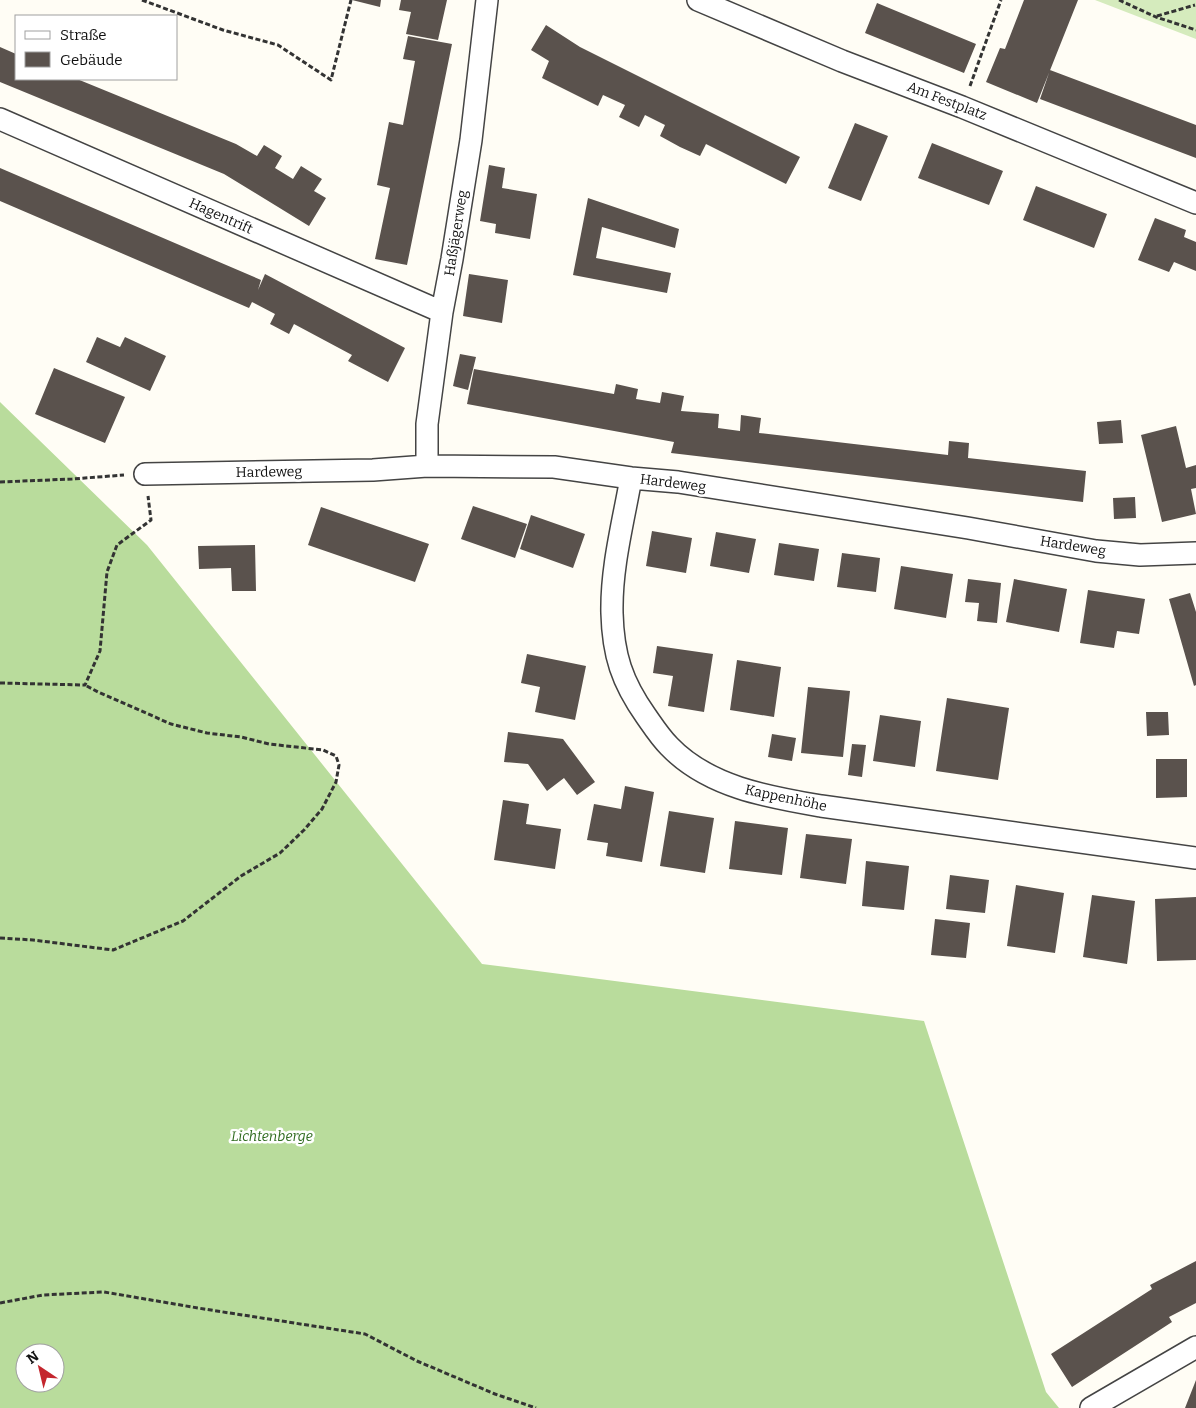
<svg xmlns="http://www.w3.org/2000/svg" width="1196" height="1408" viewBox="0 0 1196 1408" font-family="Bitter,serif">
<style>
.green{fill:#d5ebbd}
.forest{fill:#b9dc9c;fill-rule:evenodd}
.building{fill:#5a524d}
.lines{fill:none;stroke-linecap:round;stroke-linejoin:round}
.street-casing{stroke:#444;stroke-width:24}
.path{stroke:#333;stroke-width:3;stroke-dasharray:5 2.5;stroke-linecap:butt}
.street{stroke:#fff;stroke-width:21}
.labels{text-anchor:middle;dominant-baseline:central;stroke-width:5;stroke-linejoin:round;paint-order:stroke}
.street-label{font-size:14px;fill:#111;stroke:#fff}
.park-label{font-size:14px;font-style:italic;fill:#2f6b1f;stroke:#fff}
</style>
<rect width="100%" height="100%" fill="#fffdf5"/>
<path class="green" d="M1095,0h101v39z"/>
<path class="forest" d="M0,402l147,143 335,419 442,57 122,371 13,16h-1059zM25,1353h30v30h-30z"/>
<path class="building" d="M352,0h29l-1,7z
M401,0h46l-9,40 -32,-6 5,-22 -12,-2z
M1024,0h54l-41,103 -51,-21 14,-34 5,1z
M877,3l99,41 -12,29 -99,-40z
M546,25l34,22 220,110 -14,27 -80,-40 -6,12 -20,-9 -20,-11 5,-11 -20,-10 -6,12 -20,-10 6,-12 -22,-10 -5,11 -56,-28 7,-17 -18,-11z
M408,36l44,8 -45,221 -32,-6 15,-71 -13,-3 12,-63 14,3 12,-64 -12,-2z
M0,47l16,7v25h61l159,65 21,12 7,-11 18,11 -7,12 18,11 8,-13 21,13 -8,12 12,7 -17,28 -85,-52 -224,-92z
M1050,70l146,55v33l-156,-59z
M855,123l33,13 -27,65 -33,-13z
M932,143l71,28 -14,34 -71,-27z
M489,165l16,3 -3,20 35,6 -7,45 -35,-6 1,-9 -16,-3z
M0,168l261,112 -3,10 7,-16 140,74 -17,34 -40,-21 4,-6 -58,-31 -5,10 -19,-10 5,-10 -23,-12 -3,6 -249,-107z
M1036,186l71,28 -13,34 -71,-28z
M588,198l91,31 -4,19 -73,-21 -6,31 75,15 -4,20 -94,-18z
M1155,218l31,12 -2,7 12,5v29l-22,-9 -5,10 -31,-12z
M469,274l39,6 -6,43 -39,-7z
M97,337l23,10 5,-10 41,19 -16,35 -64,-29z
M460,354l16,3 -8,33 -15,-4z
M54,368l71,29 -20,46 -70,-29z
M474,369l140,25 2,-10 22,5 -2,10 24,4 2,-11 22,4 -3,15 38,3 -1,14 22,3 1,-16 20,3 -2,15 189,22 1,-14 20,2 -1,15 118,13 -3,31 -412,-49 3,-11 -207,-38z
M1121,420l2,23 -24,1 -2,-22z
M1176,426l10,42 10,-3v23l-5,1 5,25 -34,8 -21,-87z
M1135,497l1,21 -22,1 -1,-21z
M473,506l54,18 -12,34 -54,-19z
M321,507l108,37 -14,38 -107,-37z
M531,515l54,19 -12,34 -53,-19z
M652,531l40,7 -6,35 -40,-7z
M716,532l40,7 -7,34 -39,-7z
M779,543l40,6 -5,32 -40,-6z
M255,545l1,46h-24l-1,-23 -32,1 -1,-23z
M842,553l38,5 -4,34 -39,-5z
M901,566l52,8 -7,44 -52,-9z
M968,579l33,4 -4,40 -20,-2 2,-18 -14,-1z
M1014,579l53,10 -8,43 -53,-10z
M1088,590l57,9 -6,35 -22,-3 -3,17 -34,-5z
M1190,593l6,19v73l-2,1 -25,-87z
M657,646l56,8 -9,58 -36,-6 5,-30 -20,-3z
M527,654l59,12 -11,54 -40,-8 5,-25 -19,-4z
M737,660l44,7 -7,50 -44,-7z
M808,687l42,4 -7,66 -42,-4z
M947,698l62,10 -11,72 -62,-9z
M1146,712h22l1,23 -22,1z
M880,715l41,6 -6,46 -42,-6z
M508,732l55,7 32,43 -18,13 -13,-17 -17,13 -19,-27 -24,-2z
M772,734l24,4 -4,23 -24,-4z
M852,744l14,1 -4,32 -14,-2z
M1156,759h31v38l-31,1z
M625,786l29,6 -12,70 -36,-6 2,-13 -21,-3 7,-36 27,5z
M503,800l26,4 -3,20 35,5 -6,40 -61,-9z
M669,811l45,7 -9,55 -45,-7z
M735,821l53,7 -6,47 -53,-6z
M806,834l46,5 -6,45 -46,-6z
M866,861l43,5 -5,44 -42,-4z
M950,875l39,5 -4,33 -39,-4z
M1016,885l48,8 -9,60 -48,-7z
M1092,895l43,6 -8,63 -44,-7z
M1196,897v63l-39,1 -2,-62z
M935,919l35,4 -4,35 -35,-3z
M1196,1261v42l-27,14 3,5 -100,65 -21,-33 101,-65 -2,-4z
M1196,1380v28h-11z"/>
<g class="lines">
<g class="street-casing">
<path id="street" d="M698,0l144,61 120,46 234,96
M0,119l442,193
M427,466v-42l15,-112 10,-53 19,-119 16,-140
M145,474l228,-4 54,-4 127,1 77,11 47,4 290,46 128,23 44,4 56,-2
M631,478c-8,45 -20,90 -19,135 1,42 10,69 34,103 7,10 14,21 23,30 39,41 99,51 152,60l375,52
M1091,1408l105,-61"/>
</g>
<path class="path" d="M142,0l81,30 55,15 53,35 20,-80
M1119,0l37,17 40,13
M1157,16l38,-11
M970,86l31,-86
M0,482l72,-3 52,-4
M0,683l85,2 15,-34 7,-79 10,-27 34,-25 -3,-24
M0,938l33,2 80,10 70,-29 58,-45 39,-23 24,-23 18,-21 14,-27 3,-17 -3,-9 -13,-6 -54,-6 -28,-7 -34,-4 -36,-9 -73,-32 -13,-7
M0,1303l43,-8 61,-3 100,17 161,25 52,27 78,33 41,14"/>
<use href="#street" class="street"/>
</g>
<g class="labels">
<g class="street-label">
<text transform="translate(947 101) rotate(21)">Am Festplatz</text>
<text transform="translate(221 216) rotate(24)">Hagentrift</text>
<text transform="translate(456 233) rotate(-81)">Haßjägerweg</text>
<text transform="translate(269 472) rotate(-1)">Hardeweg</text>
<text transform="translate(673 483) rotate(7)">Hardeweg</text>
<text transform="translate(1073 546) rotate(9)">Hardeweg</text>
<text transform="translate(786 798) rotate(12)">Kappenhöhe</text>
</g>
<g class="park-label">
<text x="272" y="1136">Lichtenberge</text>
</g>
</g>
<rect x="15" y="15" width="162" height="65" fill="#ffffff" stroke="#a0a0a0"/>
<rect x="25" y="31" width="25" height="8" fill="#ffffff" stroke="#a0a0a0"/>
<text x="60" y="40" font-size="15" fill="#111111">Straße</text>
<rect x="25" y="52" width="25" height="15" fill="#5a524d" stroke="#a0a0a0"/>
<text x="60" y="65" font-size="15" fill="#111111">Gebäude</text>
<g transform="translate(40 1368) rotate(325)"><circle r="24" fill="#ffffff" stroke="#a0a0a0"/>
<path d="M0-4L9 19L0 12L-9 19Z" fill="#c4262e"/>
<text y="-8" font-size="14" font-weight="bold" text-anchor="middle" fill="#111111">N</text>
</g>
</svg>
